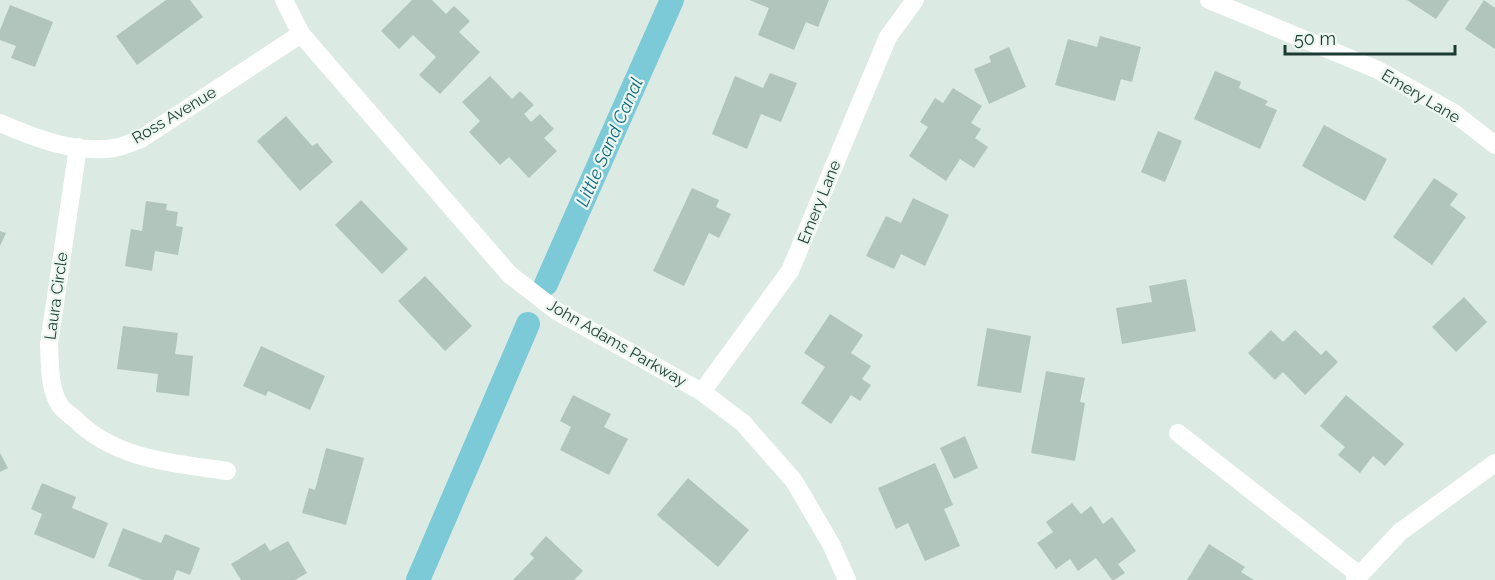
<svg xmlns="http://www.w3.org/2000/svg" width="1495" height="580" viewBox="0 0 1495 580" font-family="Raleway,sans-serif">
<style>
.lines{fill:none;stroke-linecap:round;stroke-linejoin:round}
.canal{stroke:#7cc9d7;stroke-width:24}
.building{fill:#b1c5bd}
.minor{stroke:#fff;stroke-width:18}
.labels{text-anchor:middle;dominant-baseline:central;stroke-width:4.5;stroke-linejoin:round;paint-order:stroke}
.street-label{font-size:16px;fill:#1c3b32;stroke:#ecf7f1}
.water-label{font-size:18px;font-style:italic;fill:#116b7c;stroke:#ecf7f1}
</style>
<rect width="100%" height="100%" fill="#dceae4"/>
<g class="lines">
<path class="canal" d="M546,284l126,-284
M418,580l110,-256"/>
</g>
<path class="building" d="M166,0h24l13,17 -66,48 -21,-29z
M412,0h20l14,14 8,-8 16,15 -11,11 21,20 -40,42 -21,-19 17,-18 -23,-22 -14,14 -18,-18z
M749,0h80l-11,27 -12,-5 -12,28 -36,-15 11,-27z
M1407,0h42l-13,19z
M1484,0l11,8v41l-30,-20z
M10,5l43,17 -18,45 -24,-9 5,-12 -16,-6v-10z
M1100,36l41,11 -9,35 -11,-3 -6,22 -60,-16 13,-46 29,8z
M1009,47l17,40 -37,17 -15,-35 17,-7 -2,-6z
M1215,71l26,11 -2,6 29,13 -3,4 12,5 -17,39 -66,-30z
M770,73l27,10 -16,39 -20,-8 -14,35 -35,-15 23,-58 28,12z
M490,76l22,23 8,-8 14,14 -10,9 7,8 9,-8 14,15 -10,9 13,13 -28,27 -20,-21 -9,8 -31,-33 11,-11 -18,-19z
M953,88l29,18 -11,17 10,6 -6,9 13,9 -14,21 -14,-9 -14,22 -37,-25 19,-29 -8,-5 15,-24 8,5z
M286,116l26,30 5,-3 16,19 -33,29 -43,-50z
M1324,125l63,34 -22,42 -63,-35z
M1158,131l24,10 -17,41 -24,-10z
M1434,178l24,16 -8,11 16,12 -34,48 -39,-28z
M692,188l27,12 -3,7 15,7 -12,24 -10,-5 -25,53 -31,-15z
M913,198l36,17 -24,51 -24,-12 -7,15 -28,-13 20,-40 15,7z
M361,200l47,49 -26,25 -47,-49z
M146,201l21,3 -1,6 12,2 -2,14 7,1 -5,28 -23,-4 -3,20 -27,-5 6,-37 11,2z
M0,231l6,2 -6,13z
M425,276l47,50 -27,25 -47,-50z
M1186,279l10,52 -74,13 -6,-36 36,-6 -3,-16z
M1464,297l23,25 -31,30 -24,-25z
M830,314l33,21 -12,18 20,13 -9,13 9,6 -11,16 -9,-6 -20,29 -30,-21 24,-36 -21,-14z
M123,326l55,7 -3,21 18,2 -4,40 -33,-4 2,-18 -41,-5z
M987,328l44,8 -10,57 -44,-7z
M1271,330l12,12 12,-12 26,25 5,-5 12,12 -33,33 -22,-23 -8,8 -27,-27z
M261,346l64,30 -15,34 -42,-19 -2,5 -23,-10z
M1046,371l39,7 -5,24 5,1 -10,58 -44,-8z
M573,395l38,19 -7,13 24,12 -19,36 -49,-25 11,-23 -11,-6z
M1346,395l58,49 -19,22 -12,-10 -13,17 -22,-18 7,-8 -25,-21z
M965,436l13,32 -24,11 -14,-31z
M326,448l38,10 -18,67 -44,-12 7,-25 6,2z
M0,453l8,15 -8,4z
M935,463l18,42 -9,4 16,37 -35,15 -17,-38 -12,6 -18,-41z
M688,478l61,52 -31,37 -61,-52z
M42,483l34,14 -4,11 36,15 -14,36 -60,-25 8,-20 -11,-5z
M1072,503l9,11 10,-8 12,18 9,-7 24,34 -18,13 7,9 -11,7h-2l-16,-22 -18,13 -8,-12 -14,10 -19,-26 16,-11 -7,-10z
M123,528l38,15 4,-9 35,14 -10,27 -13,-5 -4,10h-30l-35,-14z
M546,536l37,35 -9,9h-61l21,-22 -4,-4z
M288,541l19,32 -12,7h-54l-10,-16 34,-21 5,8z
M1209,544l36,23 -4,5 13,8h-67z"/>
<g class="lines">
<path class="minor" d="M284,0l17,34 209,241 48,37 144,80 41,31 51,58 37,63 16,36
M1209,0l169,70 76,43 41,32
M0,123c34,15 76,31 114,25 9,-1 18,-6 27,-9l160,-105
M78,147l-29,197c1,19 0,43 10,60 3,6 12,11 17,16 41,40 97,43 151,51
M702,392l88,-121 98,-234 27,-37
M1178,433l180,141
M1355,580l45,-48 95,-69"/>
</g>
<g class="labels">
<g class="street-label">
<text transform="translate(1421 96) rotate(31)">Emery Lane</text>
<text transform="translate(174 115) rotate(-31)">Ross Avenue</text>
<text transform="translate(819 202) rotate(-68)">Emery Lane</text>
<text transform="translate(56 296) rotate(-82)">Laura Circle</text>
<text transform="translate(617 343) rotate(30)">John Adams Parkway</text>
</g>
<g class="water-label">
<text transform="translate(609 142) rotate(-66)">Little Sand Canal</text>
</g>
</g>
<path d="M1285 45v9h170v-9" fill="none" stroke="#1c3b32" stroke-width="3"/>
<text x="1294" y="45" font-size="18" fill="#1c3b32" stroke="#ecf7f1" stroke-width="4.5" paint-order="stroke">50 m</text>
</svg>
